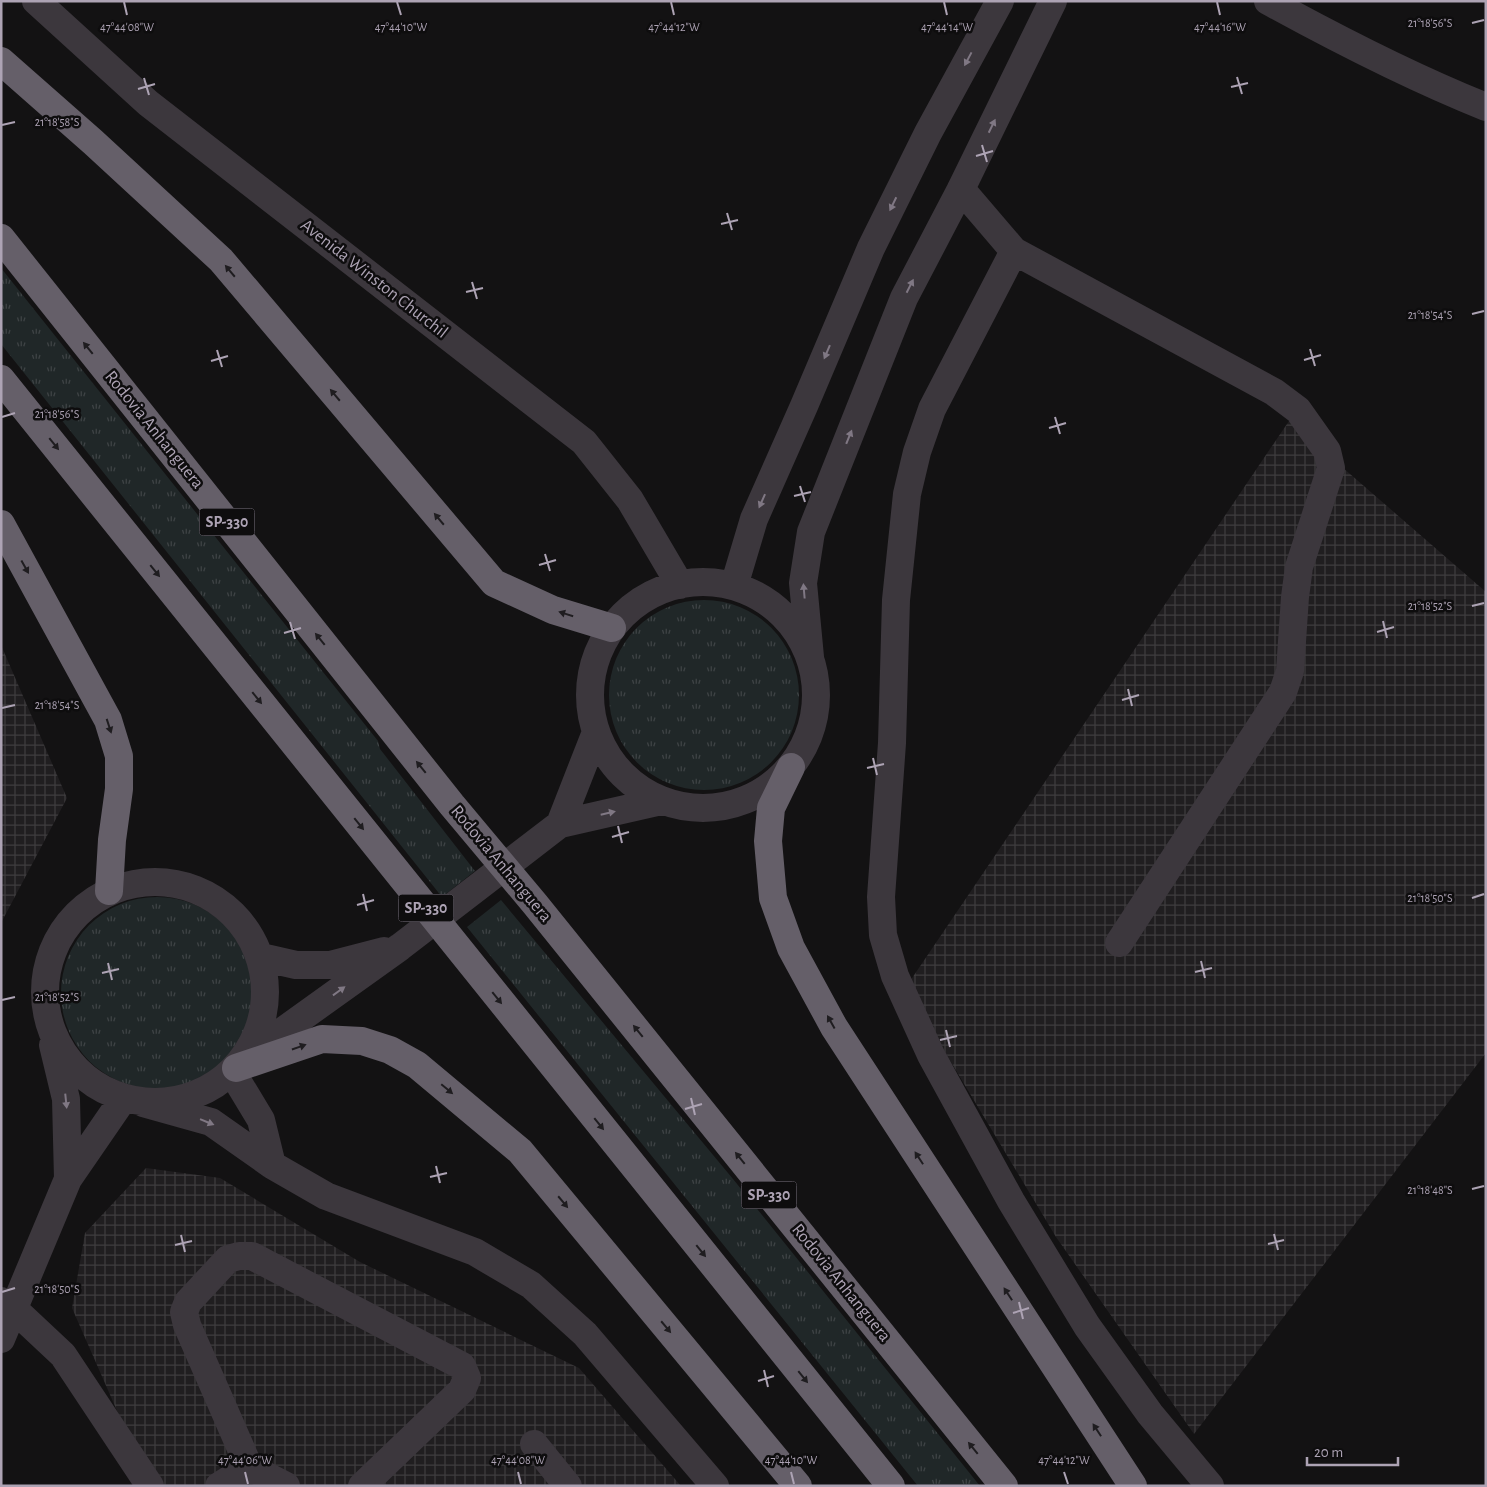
<svg xmlns="http://www.w3.org/2000/svg" width="1487" height="1487" viewBox="0 0 1487 1487" font-family="'Alegreya Sans',sans-serif">
<style>
.industrial{fill:url(#industrial-grid)}
.grass{fill:url(#grass-tufts)}
.lines{fill:none;stroke-linecap:round;stroke-linejoin:round}
.minor{stroke:#3c373d;stroke-width:28}
.highway{stroke:#655f69;stroke-width:28}
.oneway{fill:#807884}
.oneway2{fill:#1f1d20}
.ticks{fill:none;stroke:#ada3b4;stroke-width:2}
.labels{text-anchor:middle;dominant-baseline:central;stroke-width:5;stroke-linejoin:round;paint-order:stroke}
.shield{fill:#0e0d0e;stroke:#7d7682;stroke-width:1}
.shield-label{font-size:16px;font-weight:bold;fill:#ada3b4}
.street-label{font-size:18px;fill:#ada3b4;stroke:#0e0d0e}
.ticks-label{font-size:12px;text-anchor:middle;fill:#ada3b4;stroke:#0e0d0e;stroke-width:5;stroke-linejoin:round;paint-order:stroke}
</style>
<defs>
<pattern id="industrial-grid" width="8" height="8" patternUnits="userSpaceOnUse" patternTransform="scale(1.25)"><rect width="8" height="8" fill="#201e20"/><path d="M0 4h8M4 0v8" fill="none" stroke="#3e3c3e"/></pattern>
<pattern id="grass-tufts" width="24" height="20" patternUnits="userSpaceOnUse" patternTransform="scale(1.25)"><rect width="24" height="20" fill="#202728"/><path d="M3 7l-1-3M5 7V3M7 7l1-3M15 17l-1-3M17 17v-4M19 17l1-3" fill="none" stroke="#3e4345"/></pattern>
</defs>
<rect width="100%" height="100%" fill="#131213"/>
<path class="industrial" d="M1289,421l197,171v461l-292,381 -138,-197 -150,-250z
M1,645l66,153 -66,125z
M146,1168l74,10 140,84 219,106 102,118h-531l-78,-178 13,-75z"/>
<path class="grass" d="M1,268l377,473 2,8 95,122 -33,26 -441,-553z
M609 695a95 95 0 1 1 190 0a95 95 0 1 1-190 0Z
M61 993a96 96 0 1 1 192 0a96 96 0 1 1-192 0Z
M501,900l232,279 247,307h-62l-451,-559z"/>
<g class="lines">
<path class="minor" d="M36,1l112,102 436,339 46,58 50,85
M1268,1c71,39 143,76 218,106
M961,189l53,62 260,141 24,18 29,41 4,17 -32,99 -4,30 -5,74 -7,21 -164,251
M1014,251l-82,158 -15,43 -10,42 -11,106 -4,143 -11,154 2,38 12,41 36,79 80,146 76,125 63,88 60,72
M590 695a113 113 0 1 1 226 0a113 113 0 1 1-226 0Z
M734,586l20,-67 50,-113 67,-158 57,-115 72,-132
M810,657l-7,-74 8,-51 93,-234 57,-109 92,-188
M560,824l36,-92
M45 992a110 110 0 1 1 220 0a110 110 0 1 1-220 0Z
M261,957l35,8h34l54,-14
M53,1045l13,54 2,80
M248,1056l152,-109 160,-123 101,-23
M232,1072l29,48 11,45
M143,1103l68,19 61,43 54,31 149,56 56,33 54,49 130,152
M1,1301l14,9 48,45 87,131
M1,1339l67,-160 55,-80
M534,1444l34,42
M219,1486l30,-19
M286,1486l-37,-19 -62,-142 -3,-13 4,-10 40,-43 11,-3h13l210,110 5,12 -5,12 -100,96"/>
<path class="highway" d="M1,61l92,81 128,118 273,323 59,27 59,18
M1,238l451,567 83,99 469,582
M1,379l890,1107
M1,524l107,196 11,36v33l-7,51 -3,51
M791,767l-20,41 -3,33 5,57 18,50 43,79 299,459
M236,1068l86,-29 40,2 28,9 27,15 103,86 278,335"/>
</g>
<defs><path id="oneway-solid" d="M-6-.8H1V-3.2L6.5 0L1 3.2V.8H-6Z" transform="scale(1.25)"/></defs>
<g class="oneway">
<use href="#oneway-solid" transform="translate(968 59) rotate(118)"/>
<use href="#oneway-solid" transform="translate(992 126) rotate(-64)"/>
<use href="#oneway-solid" transform="translate(893 204) rotate(116)"/>
<use href="#oneway-solid" transform="translate(910 286) rotate(-63)"/>
<use href="#oneway-solid" transform="translate(827 352) rotate(113)"/>
<use href="#oneway-solid" transform="translate(849 437) rotate(-68)"/>
<use href="#oneway-solid" transform="translate(762 501) rotate(114)"/>
<use href="#oneway-solid" transform="translate(804 591) rotate(-95)"/>
<use href="#oneway-solid" transform="translate(608 813) rotate(-13)"/>
<use href="#oneway-solid" transform="translate(339 991) rotate(-36)"/>
<use href="#oneway-solid" transform="translate(66 1101) rotate(84)"/>
<use href="#oneway-solid" transform="translate(207 1122) rotate(22)"/>
</g>
<g class="oneway2">
<use href="#oneway-solid" transform="translate(230 271) rotate(-130)"/>
<use href="#oneway-solid" transform="translate(88 348) rotate(-129)"/>
<use href="#oneway-solid" transform="translate(335 395) rotate(-130)"/>
<use href="#oneway-solid" transform="translate(54 444) rotate(51)"/>
<use href="#oneway-solid" transform="translate(439 519) rotate(-130)"/>
<use href="#oneway-solid" transform="translate(25 567) rotate(61)"/>
<use href="#oneway-solid" transform="translate(155 571) rotate(51)"/>
<use href="#oneway-solid" transform="translate(566 614) rotate(-163)"/>
<use href="#oneway-solid" transform="translate(320 639) rotate(-129)"/>
<use href="#oneway-solid" transform="translate(257 698) rotate(51)"/>
<use href="#oneway-solid" transform="translate(109 726) rotate(72)"/>
<use href="#oneway-solid" transform="translate(421 767) rotate(-129)"/>
<use href="#oneway-solid" transform="translate(359 824) rotate(51)"/>
<use href="#oneway-solid" transform="translate(497 998) rotate(51)"/>
<use href="#oneway-solid" transform="translate(831 1022) rotate(-119)"/>
<use href="#oneway-solid" transform="translate(638 1031) rotate(-129)"/>
<use href="#oneway-solid" transform="translate(299 1047) rotate(-19)"/>
<use href="#oneway-solid" transform="translate(447 1089) rotate(40)"/>
<use href="#oneway-solid" transform="translate(599 1124) rotate(51)"/>
<use href="#oneway-solid" transform="translate(740 1158) rotate(-129)"/>
<use href="#oneway-solid" transform="translate(919 1158) rotate(-123)"/>
<use href="#oneway-solid" transform="translate(563 1202) rotate(50)"/>
<use href="#oneway-solid" transform="translate(701 1251) rotate(51)"/>
<use href="#oneway-solid" transform="translate(1008 1294) rotate(-123)"/>
<use href="#oneway-solid" transform="translate(666 1327) rotate(50)"/>
<use href="#oneway-solid" transform="translate(803 1377) rotate(51)"/>
<use href="#oneway-solid" transform="translate(1097 1430) rotate(-123)"/>
<use href="#oneway-solid" transform="translate(973 1448) rotate(-129)"/>
</g>
<path class="ticks" d="M124,2l3,13M397,2l4,13M671,2l3,13M944,2l3,13M1217,2l3,13M1472,23l12,-3M1237,77l5,17M144,78l5,17M1231,87l17,-4M138,89l17,-5M2,125l13,-3M982,145l5,17M976,156l17,-5M727,213l5,17M721,224l17,-4M472,282l5,17M466,292l17,-4M1472,314l12,-3M1310,349l5,17M217,350l5,17M1304,360l17,-5M211,361l17,-5M2,417l13,-4M1055,417l5,17M1049,428l17,-5M800,486l5,16M794,496l17,-4M545,554l5,17M539,565l17,-5M1472,606l12,-3M1383,621l4,17M290,622l5,17M1377,632l17,-5M284,633l17,-5M1128,689l4,17M1122,700l17,-5M2,708l13,-3M873,758l4,17M867,768l17,-4M618,826l4,17M612,837l17,-5M363,894l4,17M1472,898l12,-4M357,905l17,-5M1201,961l4,17M108,963l4,17M1195,972l17,-4M102,973l17,-4M2,1000l13,-3M946,1030l4,17M940,1040l17,-4M691,1098l4,17M685,1109l17,-5M436,1166l4,17M430,1177l17,-4M1472,1189l12,-3M1274,1234l4,16M181,1235l4,17M1268,1244l16,-4M175,1245l17,-4M2,1292l13,-4M1019,1302l4,17M1013,1313l16,-5M764,1370l4,17M758,1381l16,-5M245,1472l3,12M518,1472l3,12M791,1472l3,12M1064,1472l4,12"/>
<g class="labels">
<g class="shield">
<rect x="199.5" y="508.5" width="55" height="27" rx="4"/>
<rect x="398.5" y="894.5" width="55" height="27" rx="4"/>
<rect x="741.5" y="1181.5" width="55" height="27" rx="4"/>
</g>
<g class="shield-label">
<text x="227" y="522">SP-330</text>
<text x="426" y="908">SP-330</text>
<text x="769" y="1195">SP-330</text>
</g>
<g class="street-label">
<text transform="translate(374 279) rotate(38)">Avenida Winston Churchil</text>
<text transform="translate(154 430) rotate(51)">Rodovia Anhanguera</text>
<text transform="translate(501 864) rotate(50)">Rodovia Anhanguera</text>
<text transform="translate(841 1283) rotate(51)">Rodovia Anhanguera</text>
</g>
</g>
<g class="ticks-label">
<text x="1430" y="27">21°18'56"S</text>
<text x="127" y="31">47°44'08"W</text>
<text x="401" y="31">47°44'10"W</text>
<text x="674" y="31">47°44'12"W</text>
<text x="947" y="31">47°44'14"W</text>
<text x="1220" y="31">47°44'16"W</text>
<text x="57" y="126">21°18'58"S</text>
<text x="1430" y="319">21°18'54"S</text>
<text x="57" y="418">21°18'56"S</text>
<text x="1430" y="610">21°18'52"S</text>
<text x="57" y="709">21°18'54"S</text>
<text x="1430" y="902">21°18'50"S</text>
<text x="57" y="1001">21°18'52"S</text>
<text x="1430" y="1194">21°18'48"S</text>
<text x="57" y="1293">21°18'50"S</text>
<text x="245" y="1464">47°44'06"W</text>
<text x="518" y="1464">47°44'08"W</text>
<text x="791" y="1464">47°44'10"W</text>
<text x="1064" y="1464">47°44'12"W</text>
</g>
<rect width="1487" height="1487" fill="none" stroke="#ada3b4" stroke-width="5"/>
<path d="M1307 1457v8h91v-8" fill="none" stroke="#ada3b4" stroke-width="2.5"/>
<text x="1314" y="1457" font-size="15" fill="#ada3b4" stroke="#0e0d0e" stroke-width="4" paint-order="stroke">20 m</text>
</svg>
